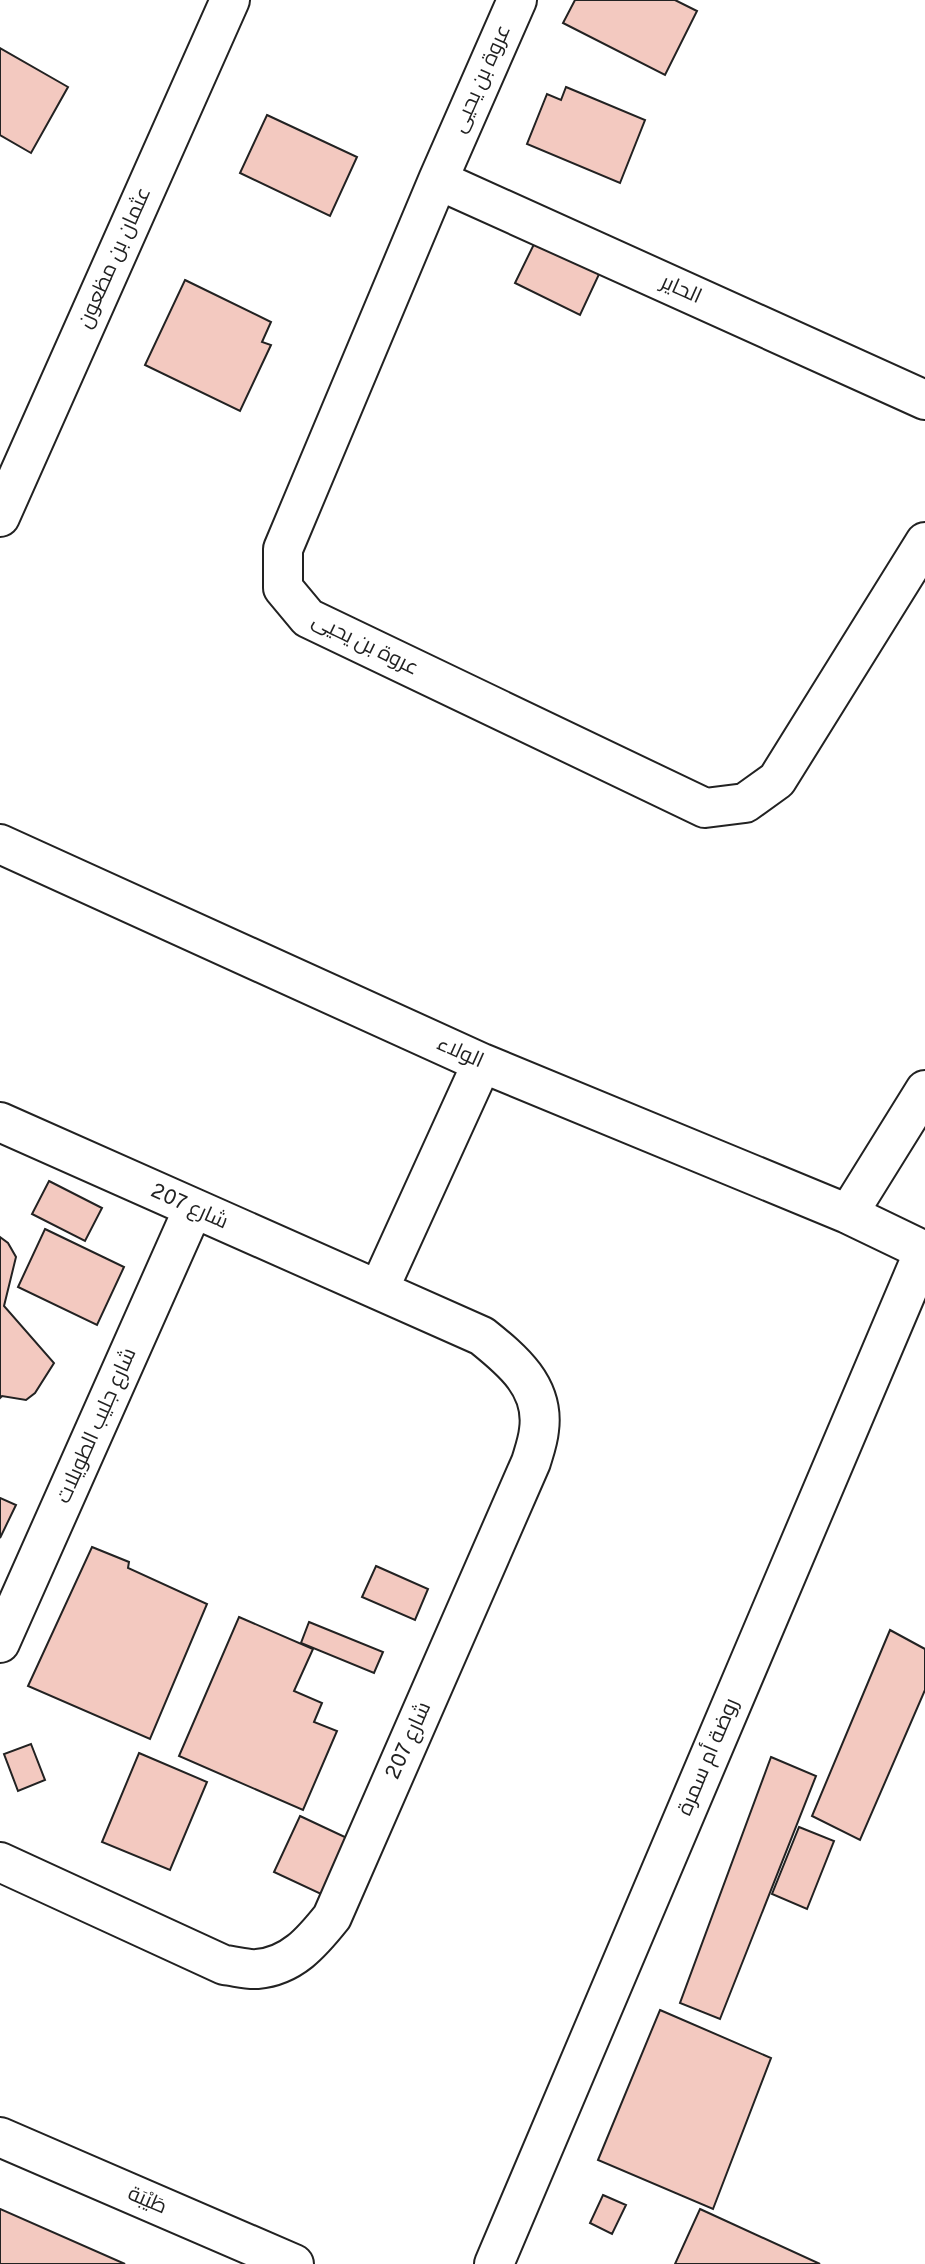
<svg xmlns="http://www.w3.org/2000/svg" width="925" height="2264" viewBox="0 0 925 2264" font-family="Overpass,Cairo,sans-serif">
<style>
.building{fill:#f3c9c0;stroke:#222;stroke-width:2}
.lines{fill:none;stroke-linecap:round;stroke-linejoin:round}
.minor-casing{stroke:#222;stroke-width:42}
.minor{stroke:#fff;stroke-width:38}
.labels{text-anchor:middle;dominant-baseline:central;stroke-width:5;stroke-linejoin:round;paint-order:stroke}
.street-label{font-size:21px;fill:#222;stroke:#fff}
</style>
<rect width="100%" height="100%" fill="#fff"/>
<path class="building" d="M575,0h100l22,11 -32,64 -102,-52z
M0,48l68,39 -37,66 -31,-18z
M566,87l79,33 -25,63 -93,-39 20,-50 14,6z
M267,115l90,42 -27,59 -90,-43z
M537,238l64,32 -21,45 -65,-32z
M185,280l86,42 -9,20 9,3 -31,66 -95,-46z
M49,1181l53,27 -17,33 -53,-27z
M45,1229l79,38 -27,58 -79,-38z
M0,1237l8,6 8,14 -12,49 50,57 -19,30 -9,7 -24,-4 -2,2z
M0,1498l16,7 -16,33z
M92,1547l37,15 -1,6 79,36 -57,135 -122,-53z
M376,1566l52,23 -13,31 -53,-23z
M239,1617l74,32 -19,42 28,12 -8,19 23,9 -34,79 -124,-54z
M309,1622l74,30 -9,21 -73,-30z
M890,1630l35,19v41l-65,150 -48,-24z
M31,1744l14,36 -27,11 -14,-37z
M139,1753l68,29 -37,88 -68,-28z
M771,1757l45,19 -96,243 -40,-16z
M300,1816l47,22 -26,56 -47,-22z
M799,1827l35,14 -27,68 -35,-15z
M660,2010l111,48 -58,151 -115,-49z
M603,2195l23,10 -14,29 -22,-11z
M0,2209l125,55h-125z
M700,2209l120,55h-145z"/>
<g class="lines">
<g class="minor-casing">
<path id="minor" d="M517,0l-79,180 -155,369v39l25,30 397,190 40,-5 32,-23 148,-238
M438,180l487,220
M0,517l230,-517
M0,844l482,219 366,151 77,37
M0,1122l482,214c30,24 63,51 57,94 -1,11 -5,22 -8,32l-199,455c-20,25 -40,49 -75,52 -10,1 -22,-3 -33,-4l-224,-103
M848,1214l77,-124
M379,1289l103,-226
M0,1643l193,-434
M0,2137l294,127
M494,2264l430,-1013"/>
</g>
<use href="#minor" class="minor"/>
</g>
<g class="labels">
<g class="street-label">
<text transform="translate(482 79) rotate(-66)">عروة بن يحيى</text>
<text transform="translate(115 258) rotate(-66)">عثمان بن مظعون</text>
<text transform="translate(681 290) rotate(24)">الحاير</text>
<text transform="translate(365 645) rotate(26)">عروة بن يحيى</text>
<text transform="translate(460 1053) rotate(24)">الولاء</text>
<text transform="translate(189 1207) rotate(24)">شارع 207</text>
<text transform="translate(97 1426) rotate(-66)">شارع جليب الطويلات</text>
<text transform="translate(409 1741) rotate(-66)">شارع 207</text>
<text transform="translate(709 1757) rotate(-67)">روضة أم سمرة</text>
<text transform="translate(147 2201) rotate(23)">طَيْبَة</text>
</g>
</g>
</svg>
